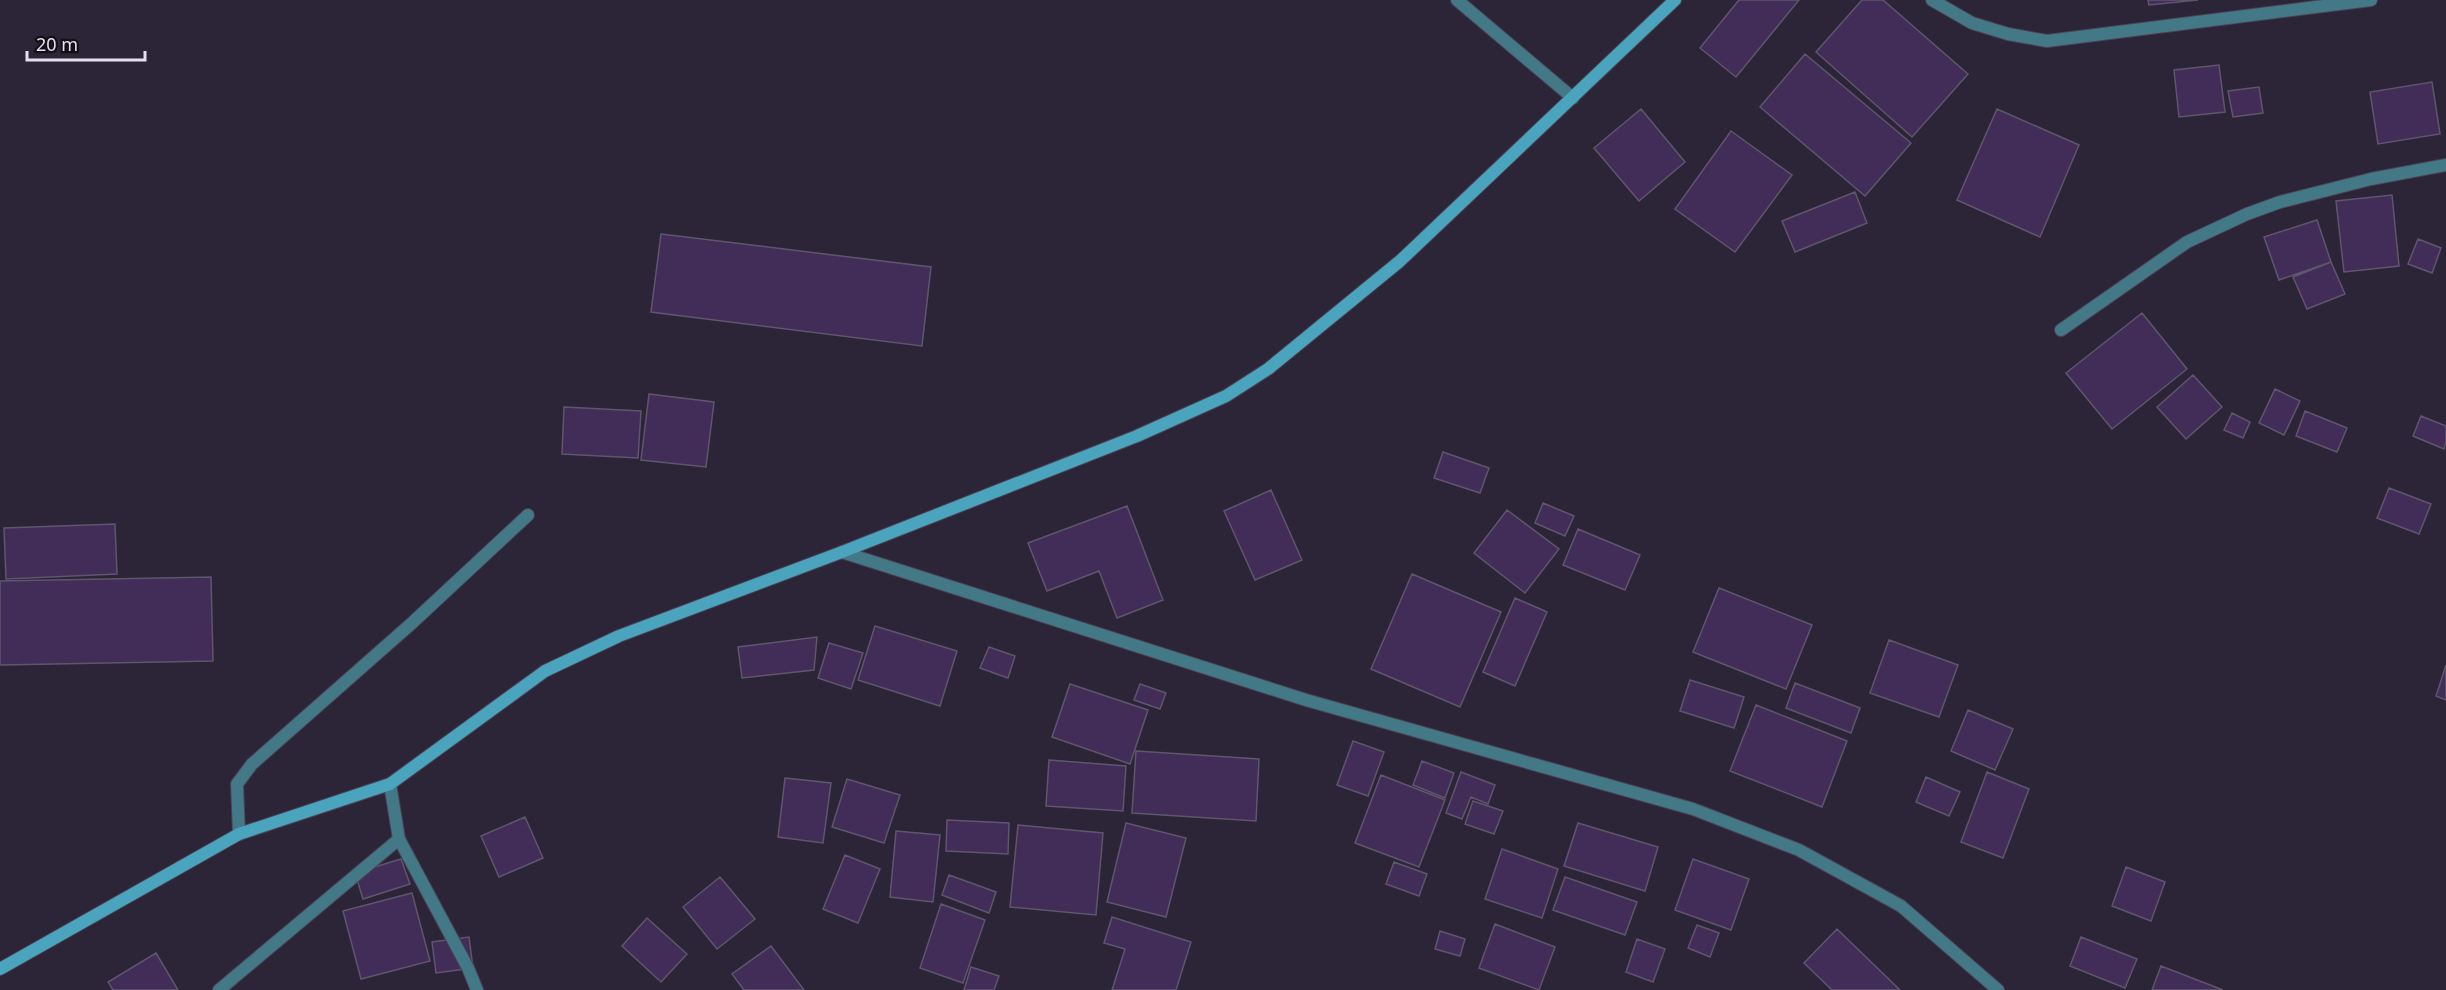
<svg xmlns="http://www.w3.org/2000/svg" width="2446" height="990" viewBox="0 0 2446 990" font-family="'Noto Sans',sans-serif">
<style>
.building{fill:#412d58;stroke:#5f566d;stroke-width:1.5}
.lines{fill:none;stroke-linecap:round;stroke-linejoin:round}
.street-casing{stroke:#4a4254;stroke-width:14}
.secondary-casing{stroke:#4a4254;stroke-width:14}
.street{stroke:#437887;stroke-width:12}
.secondary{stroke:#4aa4bd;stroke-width:12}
</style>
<rect width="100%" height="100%" fill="#2c2437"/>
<path class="building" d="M1739,0h60l-63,77 -36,-29z
M1862,0h21l85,74 -56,63 -96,-85z
M2148,0h50l-49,5z
M1805,54l106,89 -46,53 -105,-89z
M2219,65l6,47 -46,5 -5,-47z
M2432,82l8,52 -62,10 -8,-52z
M2259,87l4,26 -30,4 -5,-26z
M1641,109l44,53 -46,39 -45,-53z
M1997,109l82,36 -39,92 -83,-37z
M1731,131l61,44 -57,77 -60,-43z
M1855,192l12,31 -72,29 -13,-31z
M2392,195l7,71 -55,6 -8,-71z
M2317,220l14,42 -52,18 -15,-43z
M661,234l270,33 -9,79 -271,-34z
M2418,239l23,9 -9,25 -24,-9z
M2331,262l14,32 -38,15 -14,-32z
M2142,313l45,56 -75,60 -46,-56z
M2193,375l29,32 -36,32 -29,-32z
M2275,389l25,12 -16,34 -25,-12z
M649,394l65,8 -8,65 -65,-7z
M564,407l77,4 -3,47 -76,-4z
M2305,411l42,17 -10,24 -41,-16z
M2232,413l18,9 -7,16 -19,-8z
M2421,416l25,10v16l-2,7 -31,-13z
M1443,452l46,16 -9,25 -46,-15z
M2389,488l42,16 -12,30 -42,-16z
M1271,490l31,70 -47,20 -31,-69z
M1543,503l31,13 -9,20 -30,-13z
M1127,506l36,94 -46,18 -18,-47 -52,20 -19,-48z
M1507,510l52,39 -34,44 -51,-40z
M115,524l2,50 -111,5 -2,-51z
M1578,529l62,26 -15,35 -62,-25z
M1412,574l89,38 -41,95 -89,-38z
M211,577l2,84 -213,4v-84z
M1719,588l93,37 -26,64 -93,-37z
M1515,598l32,14 -32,74 -32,-14z
M875,626l82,25 -17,55 -82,-26z
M817,637l-3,33 -72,8 -4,-31z
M1889,640l69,25 -19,52 -69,-24z
M829,643l34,10 -12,36 -33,-11z
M989,647l26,9 -7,22 -28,-10z
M2446,665v35l-10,-4z
M1690,680l54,17 -10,31 -54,-17z
M1795,683l65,25 -9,25 -65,-25z
M1070,684l78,26 -18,54 -78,-27z
M1140,684l26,9 -6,16 -26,-9z
M1756,705l91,36 -25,66 -92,-36z
M1968,710l45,19 -18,41 -44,-19z
M1353,741l31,11 -16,44 -31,-11z
M1136,751l123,8 -3,62 -124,-8z
M1049,760l77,6 -3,45 -77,-5z
M1422,761l32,12 -9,25 -32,-13z
M1461,772l34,13 -7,19 -17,-7 -9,22 -16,-6z
M1987,772l42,17 -26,69 -42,-16z
M1381,775l64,25 -26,67 -64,-24z
M1926,777l34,15 -11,24 -33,-14z
M785,778l46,5 -8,60 -45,-6z
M847,779l53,16 -16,48 -52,-16z
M1473,801l30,10 -9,23 -29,-10z
M525,817l18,41 -44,19 -18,-41z
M947,820l62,3 -1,31 -62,-3z
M1126,823l60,15 -20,79 -59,-15z
M1578,823l80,24 -13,44 -81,-25z
M1018,825l85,8 -7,82 -86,-8z
M896,831l44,4 -7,67 -43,-5z
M1502,849l56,20 -16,49 -57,-19z
M845,855l35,14 -22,54 -35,-14z
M401,859l9,25 -47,15 -8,-26z
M1693,859l56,20 -18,51 -56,-20z
M1394,862l33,12 -8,22 -33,-12z
M2126,867l39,15 -14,39 -39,-15z
M949,875l47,17 -7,21 -47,-18z
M720,877l35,42 -38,30 -34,-42z
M1565,877l72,25 -12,33 -72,-25z
M412,893l18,68 -69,18 -18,-68z
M941,904l44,16 -22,63 -43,-15z
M1112,917l79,25 -15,48h-64l13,-41 -21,-6z
M647,918l40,36 -26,28 -39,-36z
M1495,924l60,23 -16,43 -60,-22z
M1697,925l22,8 -9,24 -22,-9z
M1837,929l63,61h-68l-28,-27z
M1440,931l25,8 -5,17 -25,-7z
M469,937l4,31 -37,5 -4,-31z
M2081,937l56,22 -12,29 -55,-22z
M1637,939l28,10 -12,33 -27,-10z
M771,946l33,44h-60l-12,-16z
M156,953l22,37h-65l-5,-8z
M2161,966l62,24h-71z
M971,967l28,9 -5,14h-30z"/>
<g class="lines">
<g class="street-casing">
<path id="street" d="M1457,0l116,98
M1932,0l40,23 36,11 39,7 324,-41
M2061,330l126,-88 60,-28 33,-12 91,-23 75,-14
M842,552l464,148 387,109 106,41 102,56 97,84
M390,784l9,55 69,129 9,22
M239,834l-2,-50 15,-20 160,-141 116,-108
M219,990l180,-151"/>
</g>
<g class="secondary-casing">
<path id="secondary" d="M0,969l239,-135 151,-50 155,-113 74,-35 223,-84 295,-116 89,-40 42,-27 132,-108 275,-261"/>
</g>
<use href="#street" class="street"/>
<use href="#secondary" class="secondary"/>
</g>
<path d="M27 51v9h118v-9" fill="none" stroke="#e5e0ed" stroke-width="3"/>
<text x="36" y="51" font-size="18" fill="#e5e0ed" stroke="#130f18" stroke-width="4.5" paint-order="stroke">20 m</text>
</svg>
